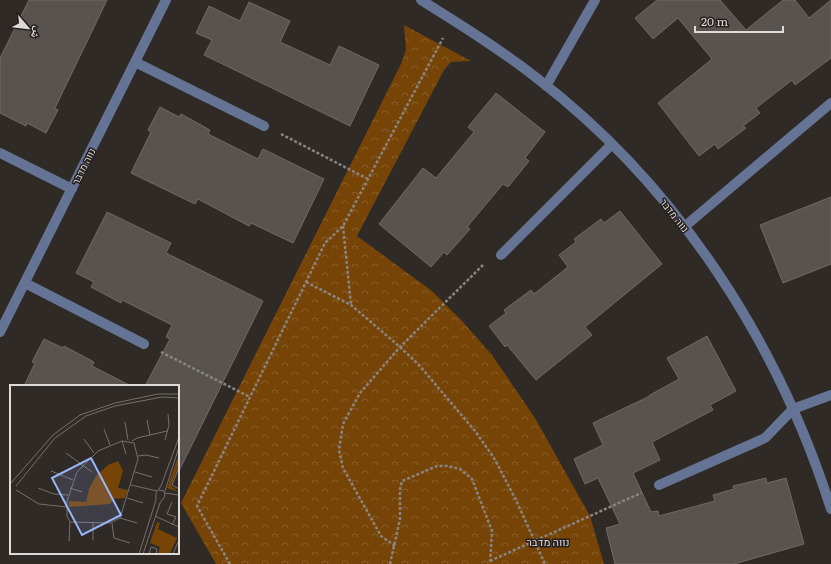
<svg xmlns="http://www.w3.org/2000/svg" width="831" height="564" viewBox="0 0 831 564" font-family="Literata,'Noto Naskh Arabic',Heebo,serif">
<style>
.forest{fill:url(#forest-crowns)}
.building{fill:#58534f;stroke:#706a66}
.lines{fill:none;stroke-linecap:round;stroke-linejoin:round}
.path{stroke:#898582;stroke-width:2.5;stroke-dasharray:3 2;stroke-linecap:butt}
.minor{stroke:#657395;stroke-width:10}
.labels{text-anchor:middle;dominant-baseline:central;stroke-width:3;stroke-linejoin:round;paint-order:stroke}
.street-label{font-size:10px;fill:#dedad8;stroke:#25201d}
.neighbourhood-label{font-size:11px;fill:#dedad8;stroke:#25201d}
.inset-road{fill:none;stroke:#75706d;stroke-width:1}
.view{fill:#97b6fd;fill-opacity:0.15;stroke:#97b6fd;stroke-width:2}
.inset-edge{fill:none;stroke:#dedad8;stroke-width:2}
</style>
<defs>
<pattern id="forest-crowns" width="20" height="18" patternUnits="userSpaceOnUse"><rect width="20" height="18" fill="#774407"/><path d="M2 6a3 3 0 1 1 6 0M12 15a3 3 0 1 1 6 0" fill="none" stroke="#8a5e2a"/></pattern>
</defs>
<rect width="100%" height="100%" fill="#2f2a26"/>
<path class="forest" d="M404,25l67,36 -20,1 -7,8 -87,166 75,55 31,31 29,33 43,63 55,98 14,48h-388l-35,-61 220,-439 5,-14z"/>
<path class="building" d="M29,0h78l-52,108 3,2 -12,23 -19,-10 -1,3 -26,-13v-55z
M657,0h63l26,30 37,-30h12l14,18 22,-18v58l-36,27 -3,-5 -36,28 4,5 -17,13 3,2 -28,21 -3,-5 -16,12 -41,-53 54,-44 -34,-41 -25,21 -18,-21z
M249,2l41,19 -10,21 50,23 9,-19 40,19 -29,61 -146,-71 8,-15 -16,-7 13,-27 31,15z
M496,93l49,39 -20,26 4,3 -21,26 -5,-3 -36,43 3,2 -23,26 -3,-3 -13,15 -52,-43 44,-56 13,10 38,-46 -6,-5z
M160,107l19,10 2,-3 29,16 -2,4 50,25 5,-10 61,30 -31,64 -42,-20 -2,3 -51,-27 -3,5 -64,-31 20,-41 -3,-2z
M831,197v67l-48,19 -23,-58z
M620,211l42,53 -77,63 7,8 -56,45 -29,-35 -2,2 -16,-21 17,-13 -2,-3 27,-20 3,4 34,-27 -9,-12 17,-13 -2,-3 27,-20 3,4z
M107,212l64,31 -5,10 97,48 -85,172v-87h-33l25,-47 -4,-2 6,-12 -50,-25 -1,3 -30,-16 3,-5 -18,-9z
M707,336l29,55 -26,14 3,5 -61,32 8,18 -27,13 18,39 7,-1 1,5 56,-15 -2,-6 21,-6 -1,-3 33,-8 1,5 19,-5 18,66 -70,20h-119l-9,-36 14,-4 -22,-46 -13,6 -11,-25 29,-14 -10,-22 57,-27v-1l29,-16 -12,-21z
M44,339l19,9 1,-2 30,16 -2,4 39,20h-107l11,-23 -3,-1z"/>
<g class="lines">
<path class="path" d="M281,134l87,45
M343,226l8,79
M306,282l45,23 49,42 19,18 56,66 19,27 22,42 29,64
M161,352l89,45
M395,546l-14,-10 -38,-68 -4,-18 4,-26 17,-31 40,-46 83,-82
M490,561l151,-68
M230,564l-33,-58 128,-263 18,-17 100,-188
M390,564l10,-45v-30l2,-8 35,-15h10l13,3 12,10 20,52 -2,33"/>
<path class="minor" d="M421,0c40,25 80,50 117,79 140,108 240,263 293,430
M135,62l129,64
M546,86l49,-86
M0,153l72,36
M684,227l147,-124
M501,255l110,-110
M25,283l119,61
M0,332l166,-332
M659,485l106,-47 28,-29 38,-14"/>
</g>
<g class="labels">
<g class="street-label">
<text transform="translate(83 166) rotate(-63)">נווה מדבר</text>
<text transform="translate(675 215) rotate(52)">נווה מדבר</text>
</g>
<g class="neighbourhood-label">
<text x="548" y="541">נווה מדבר</text>
</g>
</g>
<g transform="translate(10 385)">
<rect width="169" height="169" fill="#2f2a26"/>
<path d="M169,69v10l-8,22 8,6 -12,-4zM147,137l3,1 -2,6 19,9 -7,16h-12l2,-7 -10,-4z" fill="#774407"/>
<path d="M108,76l5,10 -5,17 10,2 -3,8 -11,1 -4,5 -41,3v-6l17,1 3,-13 7,-13 12,-11z" fill="#774407"/>
<path class="inset-road" d="M137,35l3,15M115,37l3,18M94,44l6,16M74,54l10,14M155,55l4,-15 -1,-11M112,56l12,2 4,16 -18,59 -10,5 -40,-1 -3,-6v-15l10,-29 21,-21zM112,56l4,13M122,56l5,-3 30,-7M56,68l26,19M128,71l8,-1 13,3M169,82l-7,18 7,4M41,86l22,9M125,87l17,5M1,98l42,-48 27,-20 35,-12 43,-9h21M121,100l26,6M6,101l39,-48 31,-22 29,-10 47,-9 17,1M28,103l16,6 14,1M60,103l12,4M6,105l23,14 28,3M155,106l14,-44M155,108l14,2M117,113l16,5M162,117l-5,12 9,3 -4,8M145,131l24,11M110,133l17,5M83,138v17M102,138l2,15 16,5M59,156l1,-19M28,169h78M129,169l17,-54v-7l5,-7 18,-49M133,169l17,-51 5,-7 -1,-5 -5,-1M139,169l2,-7 6,2 -1,5M163,169l6,-14"/>
<path class="view" d="M81,73l30,57 -39,20 -30,-57z"/>
<rect width="169" height="169" class="inset-edge"/>
</g>
<g transform="translate(28 28) rotate(118)" stroke="#25201d" stroke-width="3" paint-order="stroke">
<path d="M0-3L7 15L0 10L-7 15Z" fill="#dedad8"/>
<text y="-6" font-size="11" font-weight="bold" text-anchor="middle" fill="#dedad8">ش</text>
</g>
<path d="M695 26v6h88v-6" fill="none" stroke="#dedad8" stroke-width="2"/>
<text x="701" y="26" font-size="12" fill="#dedad8" stroke="#25201d" stroke-width="3" paint-order="stroke">20 m</text>
</svg>
